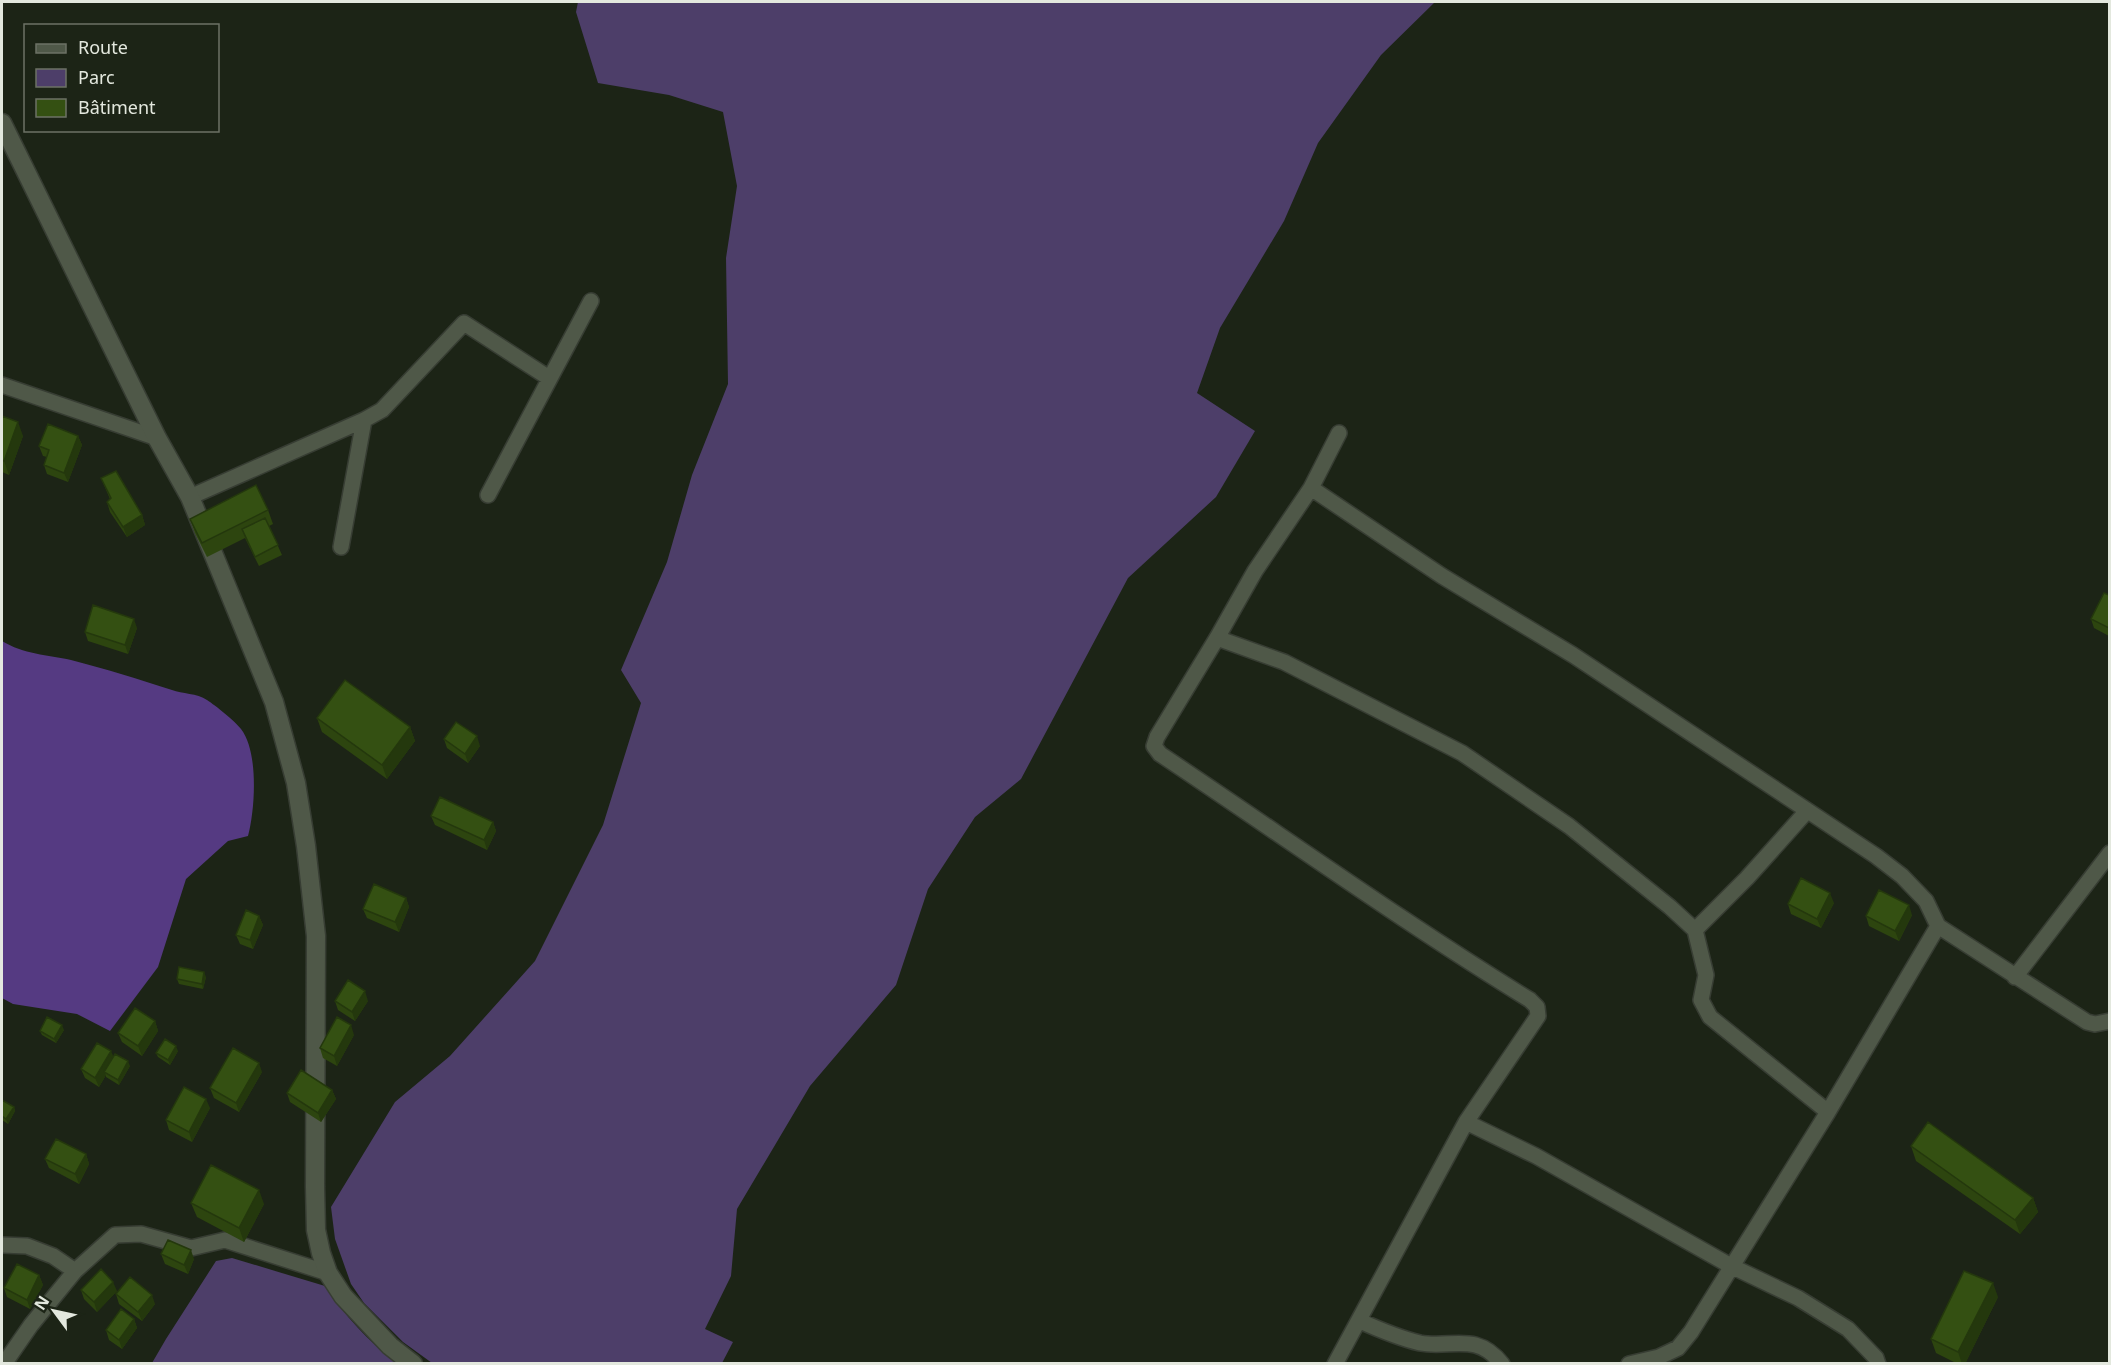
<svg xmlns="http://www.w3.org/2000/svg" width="2111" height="1365" viewBox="0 0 2111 1365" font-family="'Noto Sans',sans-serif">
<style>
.green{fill:#4d3e69}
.forest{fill:#553a82}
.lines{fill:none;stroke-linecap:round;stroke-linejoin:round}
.minor-casing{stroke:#373d33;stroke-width:18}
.tertiary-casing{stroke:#373d33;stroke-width:21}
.minor{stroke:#4f5848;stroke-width:15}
.tertiary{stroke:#4f5848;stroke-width:18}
.wall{fill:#2d450f}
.shaded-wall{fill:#24380d}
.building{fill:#345012;stroke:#24380d;stroke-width:1.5}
</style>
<rect width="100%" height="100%" fill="#1c2416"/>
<path class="green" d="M578,2h857l-54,53 -63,88 -34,78 -64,107 -23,65 58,38 -39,66 -88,81 -107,201 -46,38 -47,72 -32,96 -86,101 -73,123 -6,67 -26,53 28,13 -11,21h-290l-29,-21 -39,-39 -13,-19 -16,-45 -4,-32 64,-105 55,-46 85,-95 68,-136 38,-122 -20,-33 46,-108 25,-87 36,-91 -2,-126 11,-72 -14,-74 -54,-17 -71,-12 -22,-71z
M232,1258l93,28c20,30 43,55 72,77h-245l14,-24 50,-78z"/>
<path class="forest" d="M2,641c21,13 46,14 69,19 35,9 67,19 101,30 10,4 25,3 35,10 9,6 27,20 34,29 18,23 14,81 7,107l-20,5 -42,38 -28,88 -48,64 -33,-17 -64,-10 -11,-6z"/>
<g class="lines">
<g class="minor-casing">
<path id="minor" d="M2,385l155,53
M1311,488l131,88 131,79 303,201 26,20 24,25 12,25 149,96 8,2 15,-3
M488,495l103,-194
M190,497l174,-77 18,-10 82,-87 85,55
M341,547l23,-127
M1217,638l67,24 178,91 107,73 101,81 25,23 11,45 -5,25 9,17 118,95
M1695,930l52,-52 60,-67
M2015,977l95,-124
M1466,1122l70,34 195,110 67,32 50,31 28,29 2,6
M2,1245l25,1 26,10 22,15
M1360,1321c20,9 39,17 60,22 31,6 56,-12 82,21
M4,1364l27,-39 44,-54 40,-36 26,-1 50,14 34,-8 103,33
M1335,1364l131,-242 72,-106 -1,-9 -7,-7c-127,-78 -247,-164 -370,-246l-6,-8 3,-9 60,-99 38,-67 56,-83 28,-55
M1629,1364l30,-7 19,-9 13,-16 137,-220 110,-186"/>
</g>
<g class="tertiary-casing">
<path id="tertiary" d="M2,123l155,315 33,59 84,205 22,81 10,63 10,90 -1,251 1,43 5,23 7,20 15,23 47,50 23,18"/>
</g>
<use href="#minor" class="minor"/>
<use href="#tertiary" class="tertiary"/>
</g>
<path class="wall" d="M2,416l21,20 -14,39 -7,-3z
M78,436l4,9 -14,37 -21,-8 -3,-9 3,-8 -4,-1 -4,-10z
M101,478l41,37 3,10 -18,12 -17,-25 -3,-10 3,-3z
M268,510l5,14 -4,2 13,29 -23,11 -14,-28 -38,19 -12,-24 -5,-14z
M2109,595v41l-15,-8 -3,-9z
M137,628l-9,26 -40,-13 -3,-9z
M317,718l93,9 5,14 -28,38 -65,-47z
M444,739l36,7 -12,17 -21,-15z
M431,816l62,6 3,9 -9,19 -52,-25z
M406,898l3,9 -10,25 -32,-14 -4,-9z
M1834,903l-13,25 -30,-14 -3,-10z
M1912,915l-13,26 -30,-15 -3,-10z
M259,916l4,9 -10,24 -13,-5 -4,-9z
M206,977l-3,12 -24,-5 -2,-5z
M335,1001h33l-13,20 -17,-11z
M155,1021l3,10 -16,25 -20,-14 -4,-9z
M64,1030l-8,13 -14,-8 -2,-4z
M354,1035l-17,31 -14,-8 -3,-10z
M178,1051l-8,14 -12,-8 -2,-4z
M113,1057l17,9 -11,19 -13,-8v-2l-7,12 -14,-9 -4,-9z
M262,1072l-23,40 -25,-14 -4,-10z
M332,1090l4,9 -15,23 -31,-20 -3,-9z
M2,1100l12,7 1,4 -7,13 -6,-4z
M210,1108l-18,34 -23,-12 -3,-10z
M1911,1146l122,52 5,14 -18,22 -104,-73z
M86,1154l3,10 -10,20 -30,-16 -4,-9z
M191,1203l73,1 -20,38 -47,-25z
M161,1254l33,5 -6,15 -23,-10z
M39,1275l4,10 -13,24 -23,-12 -3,-9z
M81,1290l36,1 -20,21 -13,-13z
M116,1294l39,10 -13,17 -23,-17z
M1998,1297l-33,67h-7l-22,-11 -5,-14z
M134,1319l3,9 -15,21 -13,-9 -3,-10z"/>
<path class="shaded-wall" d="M18,422l5,14 -14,39 -5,-14z
M78,436l4,9 -14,37 -4,-9z
M142,515l3,10 -18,12 -4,-10z
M134,619l3,9 -9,26 -3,-9z
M410,727l5,14 -28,38 -5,-14z
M477,736l3,10 -12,17 -3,-9z
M493,822l3,9 -9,19 -3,-10z
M1830,893l4,10 -13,25 -4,-9z
M406,898l3,9 -10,25 -4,-10z
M1909,905l3,10 -13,26 -4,-10z
M259,916l4,9 -10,24 -3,-9z
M204,972l2,5 -3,12 -1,-5z
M365,991l3,10 -13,20 -3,-9z
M155,1021l3,10 -16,25 -4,-10z
M62,1025l2,5 -8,13 -2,-4z
M351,1025l3,10 -17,31 -3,-10z
M176,1046l2,5 -8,14 -2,-5z
M111,1051l4,9 -11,12 2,3 -7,12 -4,-9z
M128,1061l2,5 -11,19 -1,-5z
M259,1063l3,9 -23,40 -3,-9z
M332,1090l4,9 -15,23 -3,-9z
M206,1099l4,9 -18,34 -3,-10z
M14,1107l1,4 -7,13 -2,-5z
M86,1154l3,10 -10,20 -4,-10z
M259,1190l5,14 -20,38 -5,-14z
M2033,1198l5,14 -18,22 -5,-14z
M191,1250l3,9 -6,15 -4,-9z
M39,1275l4,10 -13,24 -3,-9z
M113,1282l4,9 -20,21 -3,-10z
M1993,1283l5,14 -33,67h-3l-4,-12z
M152,1295l3,9 -13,17 -4,-9z
M134,1319l3,9 -15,21 -3,-9z"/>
<path class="building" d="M2,416l16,6 -14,39 -2,-1z
M48,424l30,12 -14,37 -20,-8 5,-15 -10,-4z
M116,471l26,44 -19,12 -16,-25 4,-4 -10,-20z
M256,485l12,25 -66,33 -12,-24z
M265,518l13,27 -23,12 -13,-28z
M2104,593l5,2v33l-18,-9z
M93,605l41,14 -9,26 -40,-13z
M345,680l65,47 -28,38 -65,-47z
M456,722l21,14 -12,18 -21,-15z
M440,797l53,25 -9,18 -53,-24z
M1801,878l29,15 -13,26 -29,-15z
M374,884l32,14 -11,24 -32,-13z
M1879,890l30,15 -14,26 -29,-15z
M246,910l13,6 -9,24 -14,-5z
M179,967l25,5 -2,12 -25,-5z
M348,980l17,11 -13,21 -17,-11z
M135,1008l20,13 -17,25 -20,-13z
M47,1017l15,8 -8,14 -14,-8z
M337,1017l14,8 -17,31 -14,-8z
M165,1039l11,7 -8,14 -12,-7z
M97,1043l14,8 -16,27 -14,-9z
M233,1048l26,15 -23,40 -26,-15z
M115,1054l13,7 -10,19 -14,-8z
M301,1070l31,20 -14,23 -31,-20z
M184,1087l22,12 -17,33 -23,-12z
M2,1100l12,7 -8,12 -4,-3z
M1928,1122l105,76 -18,22 -104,-74z
M56,1139l30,15 -11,20 -30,-15z
M211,1165l48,25 -20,38 -48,-25z
M168,1240l23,10 -7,15 -23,-11z
M17,1264l22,11 -12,25 -23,-12z
M101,1269l12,13 -19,20 -13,-12z
M1964,1271l29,12 -35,69 -27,-13z
M130,1277l22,18 -14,17 -22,-18z
M121,1309l13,10 -15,21 -13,-10z"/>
<rect width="2111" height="1365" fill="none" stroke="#e3e8de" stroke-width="6"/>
<rect x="24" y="24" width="195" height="108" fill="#1c2416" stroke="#6c7266" stroke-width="1.5"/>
<rect x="36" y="44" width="30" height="9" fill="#4f5848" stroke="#6c7266" stroke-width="1.5"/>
<text x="78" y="54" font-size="18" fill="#e3e8de">Route</text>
<rect x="36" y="69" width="30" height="18" fill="#4d3e69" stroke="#6c7266" stroke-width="1.5"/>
<text x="78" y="84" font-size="18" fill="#e3e8de">Parc</text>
<rect x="36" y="99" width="30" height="18" fill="#345012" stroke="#6c7266" stroke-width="1.5"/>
<text x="78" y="114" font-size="18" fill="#e3e8de">Bâtiment</text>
<g transform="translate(54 1311) rotate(303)" stroke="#1c2416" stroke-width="4.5" paint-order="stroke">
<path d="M0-4.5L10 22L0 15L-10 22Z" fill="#e3e8de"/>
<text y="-9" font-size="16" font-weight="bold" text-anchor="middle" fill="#e3e8de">N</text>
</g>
</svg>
